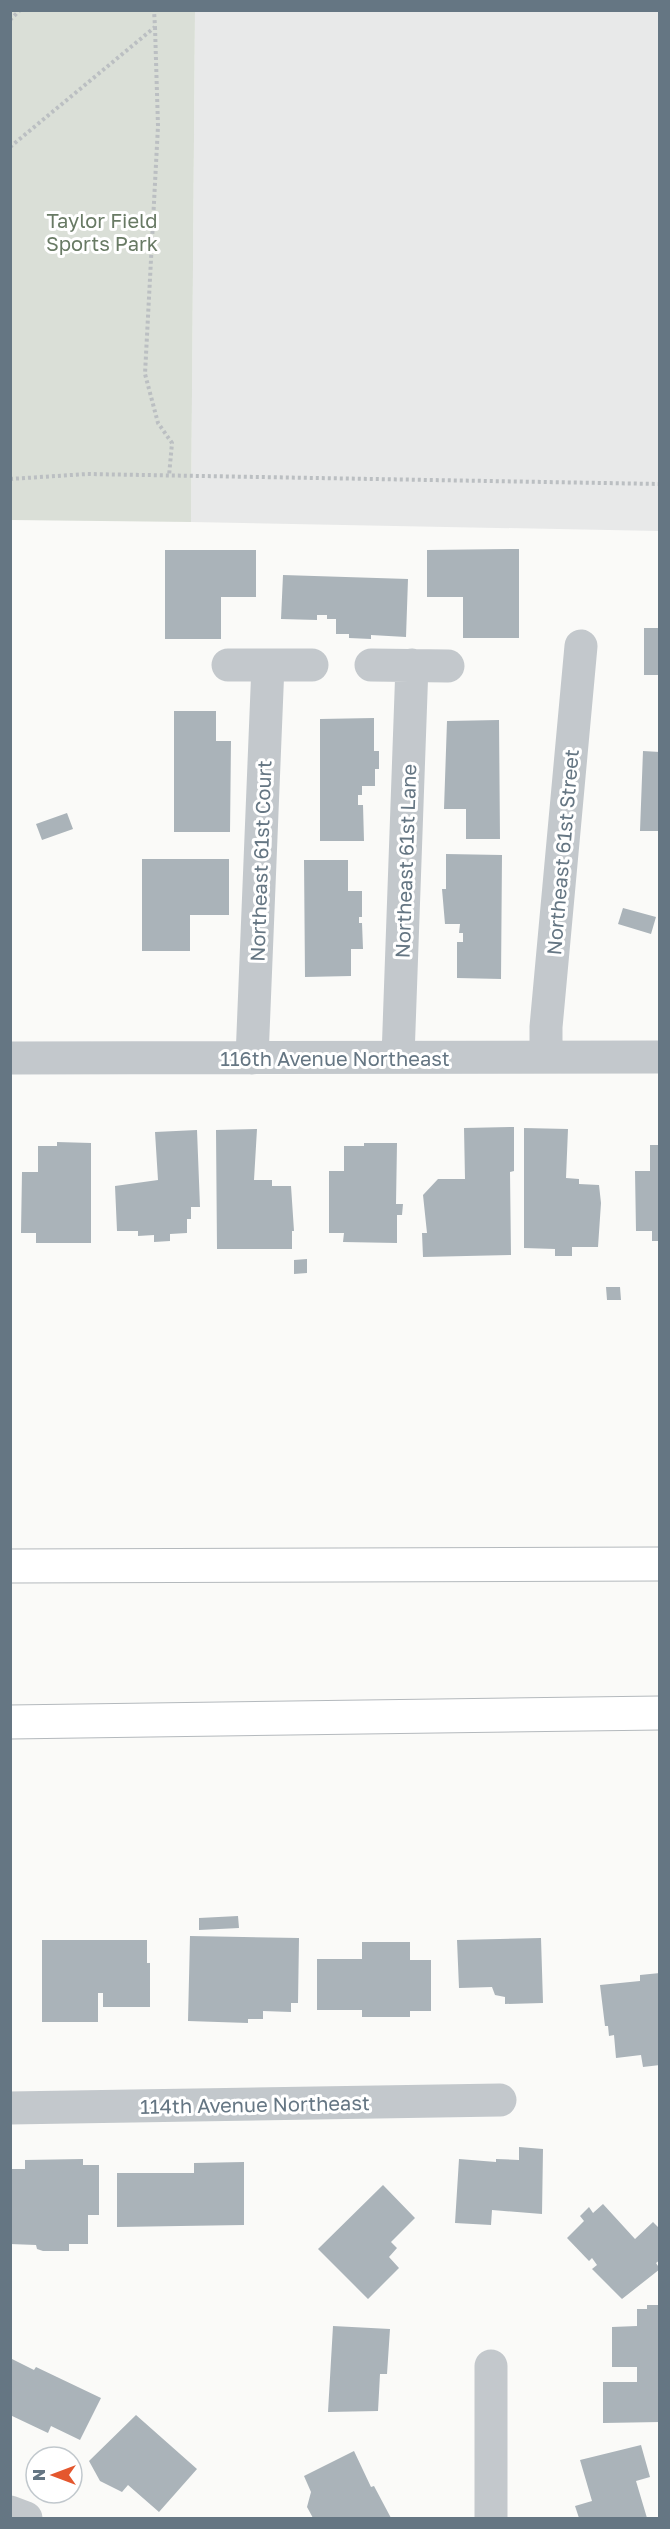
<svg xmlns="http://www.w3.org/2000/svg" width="670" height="2529" viewBox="0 0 670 2529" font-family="'Golos Text',sans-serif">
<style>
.built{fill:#e8e9e9}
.green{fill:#dadfd7}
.building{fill:#aab3b9}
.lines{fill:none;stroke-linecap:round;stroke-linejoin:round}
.highway-casing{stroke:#b4b9bd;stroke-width:35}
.path{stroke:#bbbfc2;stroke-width:4;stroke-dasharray:3 3;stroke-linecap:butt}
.minor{stroke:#c3c8cc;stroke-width:33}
.highway{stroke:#fff;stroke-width:33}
.labels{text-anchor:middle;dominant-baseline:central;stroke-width:6;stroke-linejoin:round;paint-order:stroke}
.park-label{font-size:20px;fill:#687a64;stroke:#fff}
.street-label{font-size:20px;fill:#657683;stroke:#fff}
</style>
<rect width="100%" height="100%" fill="#fafaf8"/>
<path class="built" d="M195,11h464v520l-468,-9z"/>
<path class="green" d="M11,10l184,1 -4,511 -180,-2z"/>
<path class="building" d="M519,549v89h-56v-41h-36v-47z
M165,550h91v47h-35v42h-56z
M283,575l125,4 -2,58 -35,-2v4l-22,-1v-4h-13v-15h-9v-4h-10v5l-36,-1z
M644,628h16v47h-16z
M174,711h42v30h15l-1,91h-56z
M374,718v33h5v18h-4v17h-13v9h-4v10h5l1,36h-44v-122z
M499,720l1,119h-34v-30h-22l3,-88z
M643,751l17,1v79h-20z
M67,813l6,16 -31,11 -6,-16z
M446,854l56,1 -1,124 -44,-1v-36h6v-9h-4l1,-9h-15l-3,-35h4z
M142,859h87v56h-39v36h-48z
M304,860h44v31h14v26h-3v6h3l1,26h-12v27l-46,1z
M623,908l33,9 -5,17 -33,-10z
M514,1127v44l-4,1 1,83 -88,2 -1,-24h5l-4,-38 15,-16h27l-1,-51z
M524,1128l44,1 -2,49 13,1v5l20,1 2,18 -3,44h-26v9h-17v-7l-31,-1z
M257,1129l-3,51h18v6h19l3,45h-2v18h-75l-1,-119z
M197,1130l3,77h-9v12h-4v14l-17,1v7l-16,1v-7l-16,1v-5h-21l-2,-45 43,-6 -3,-48z
M57,1142l34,1v100h-55v-10h-15l1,-61h16v-26h19z
M364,1143h33l-1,61h7l-1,11h-5v28l-54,-1 1,-9h-15v-62h15v-25h20z
M650,1145h10v96h-8v-10h-16l-1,-60h15z
M307,1259v14l-13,1v-14z
M606,1287h14l1,13h-14z
M238,1916l1,12 -40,2v-12z
M190,1936l109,2 -1,65h-7v9l-28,-1v8h-15v4l-60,-2z
M541,1938l2,65 -38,1v-7l-10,-2 -3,-8 -33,1 -2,-48z
M42,1940h105v23h3v44h-47v-14h-5v29h-56z
M362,1942h48v18h21v51h-21v6h-48v-7h-45v-51h45z
M660,1973v92l-17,2 -2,-12 -25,3 -2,-23 -5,1 -1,-10h-3l-5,-41 40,-4v-6z
M519,2147l24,2 -1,65 -50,-4 -1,15 -36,-2 4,-64 37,3v-3l23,1z
M83,2159v6h16v50h-11v29h-19v7h-26l-6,-2 -1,-4 -26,-1v-75h15v-9z
M244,2162v63l-127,2v-54h77v-10z
M383,2185l32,33 -24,24 6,6 -8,9 10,11 -31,31 -50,-50z
M603,2204l32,35 18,-17 7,7v31l-4,3 4,6 -38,30 -30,-30 5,-4 -5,-7 -3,3 -22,-23 17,-17 -4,-5 9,-9 4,6z
M647,2305h13v117l-57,1v-41h34v-15h-25v-40l25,-1v-17h10z
M333,2326l57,3 -3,45h-7l-2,37 -50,1z
M10,2358l24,12 2,-3 65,31 -21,42 -29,-14 -3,7 -38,-18z
M136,2415l61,54 -38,43 -31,-27 -6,7 -22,-11 -11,-20z
M641,2445l9,32 -14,4 11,37h-68l-4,-12 17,-5 -12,-41z
M354,2451l17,36 3,-1 17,32h-78l-6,-11 4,-15 -7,-16z"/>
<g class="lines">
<g class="highway-casing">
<path id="highway" d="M10,1566l650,-2
M10,1722l650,-9"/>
</g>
<path class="path" d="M10,20l10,-10
M155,27l3,99 -13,248 13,49 14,20 -3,33
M10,147l145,-120 -1,-17
M10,479l77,-5 573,10"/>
<path class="minor" d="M228,665h84
M371,665l77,1
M398,1057l14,-392
M546,1057v-30l35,-381
M10,1058l650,-1
M252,1058l16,-393
M10,2108l490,-8
M491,2366v152
M10,2512l16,6"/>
<use href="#highway" class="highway"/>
</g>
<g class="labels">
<g class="park-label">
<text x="102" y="220">Taylor Field<tspan x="102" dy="23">Sports Park</tspan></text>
</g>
<g class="street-label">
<text transform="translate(562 852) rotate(-85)">Northeast 61st Street</text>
<text transform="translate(260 861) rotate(-88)">Northeast 61st Court</text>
<text transform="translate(405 861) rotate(-88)">Northeast 61st Lane</text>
<text x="335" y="1058">116th Avenue Northeast</text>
<text transform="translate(255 2104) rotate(-1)">114th Avenue Northeast</text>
</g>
</g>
<rect width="670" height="2529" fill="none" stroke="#657683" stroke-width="24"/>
<g transform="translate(54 2475) rotate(270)"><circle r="28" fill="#ffffff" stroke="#c1c8cd" stroke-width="1.5"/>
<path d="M0-4.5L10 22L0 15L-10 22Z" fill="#e4572e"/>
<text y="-9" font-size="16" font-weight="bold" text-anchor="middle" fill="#657683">N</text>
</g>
</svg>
